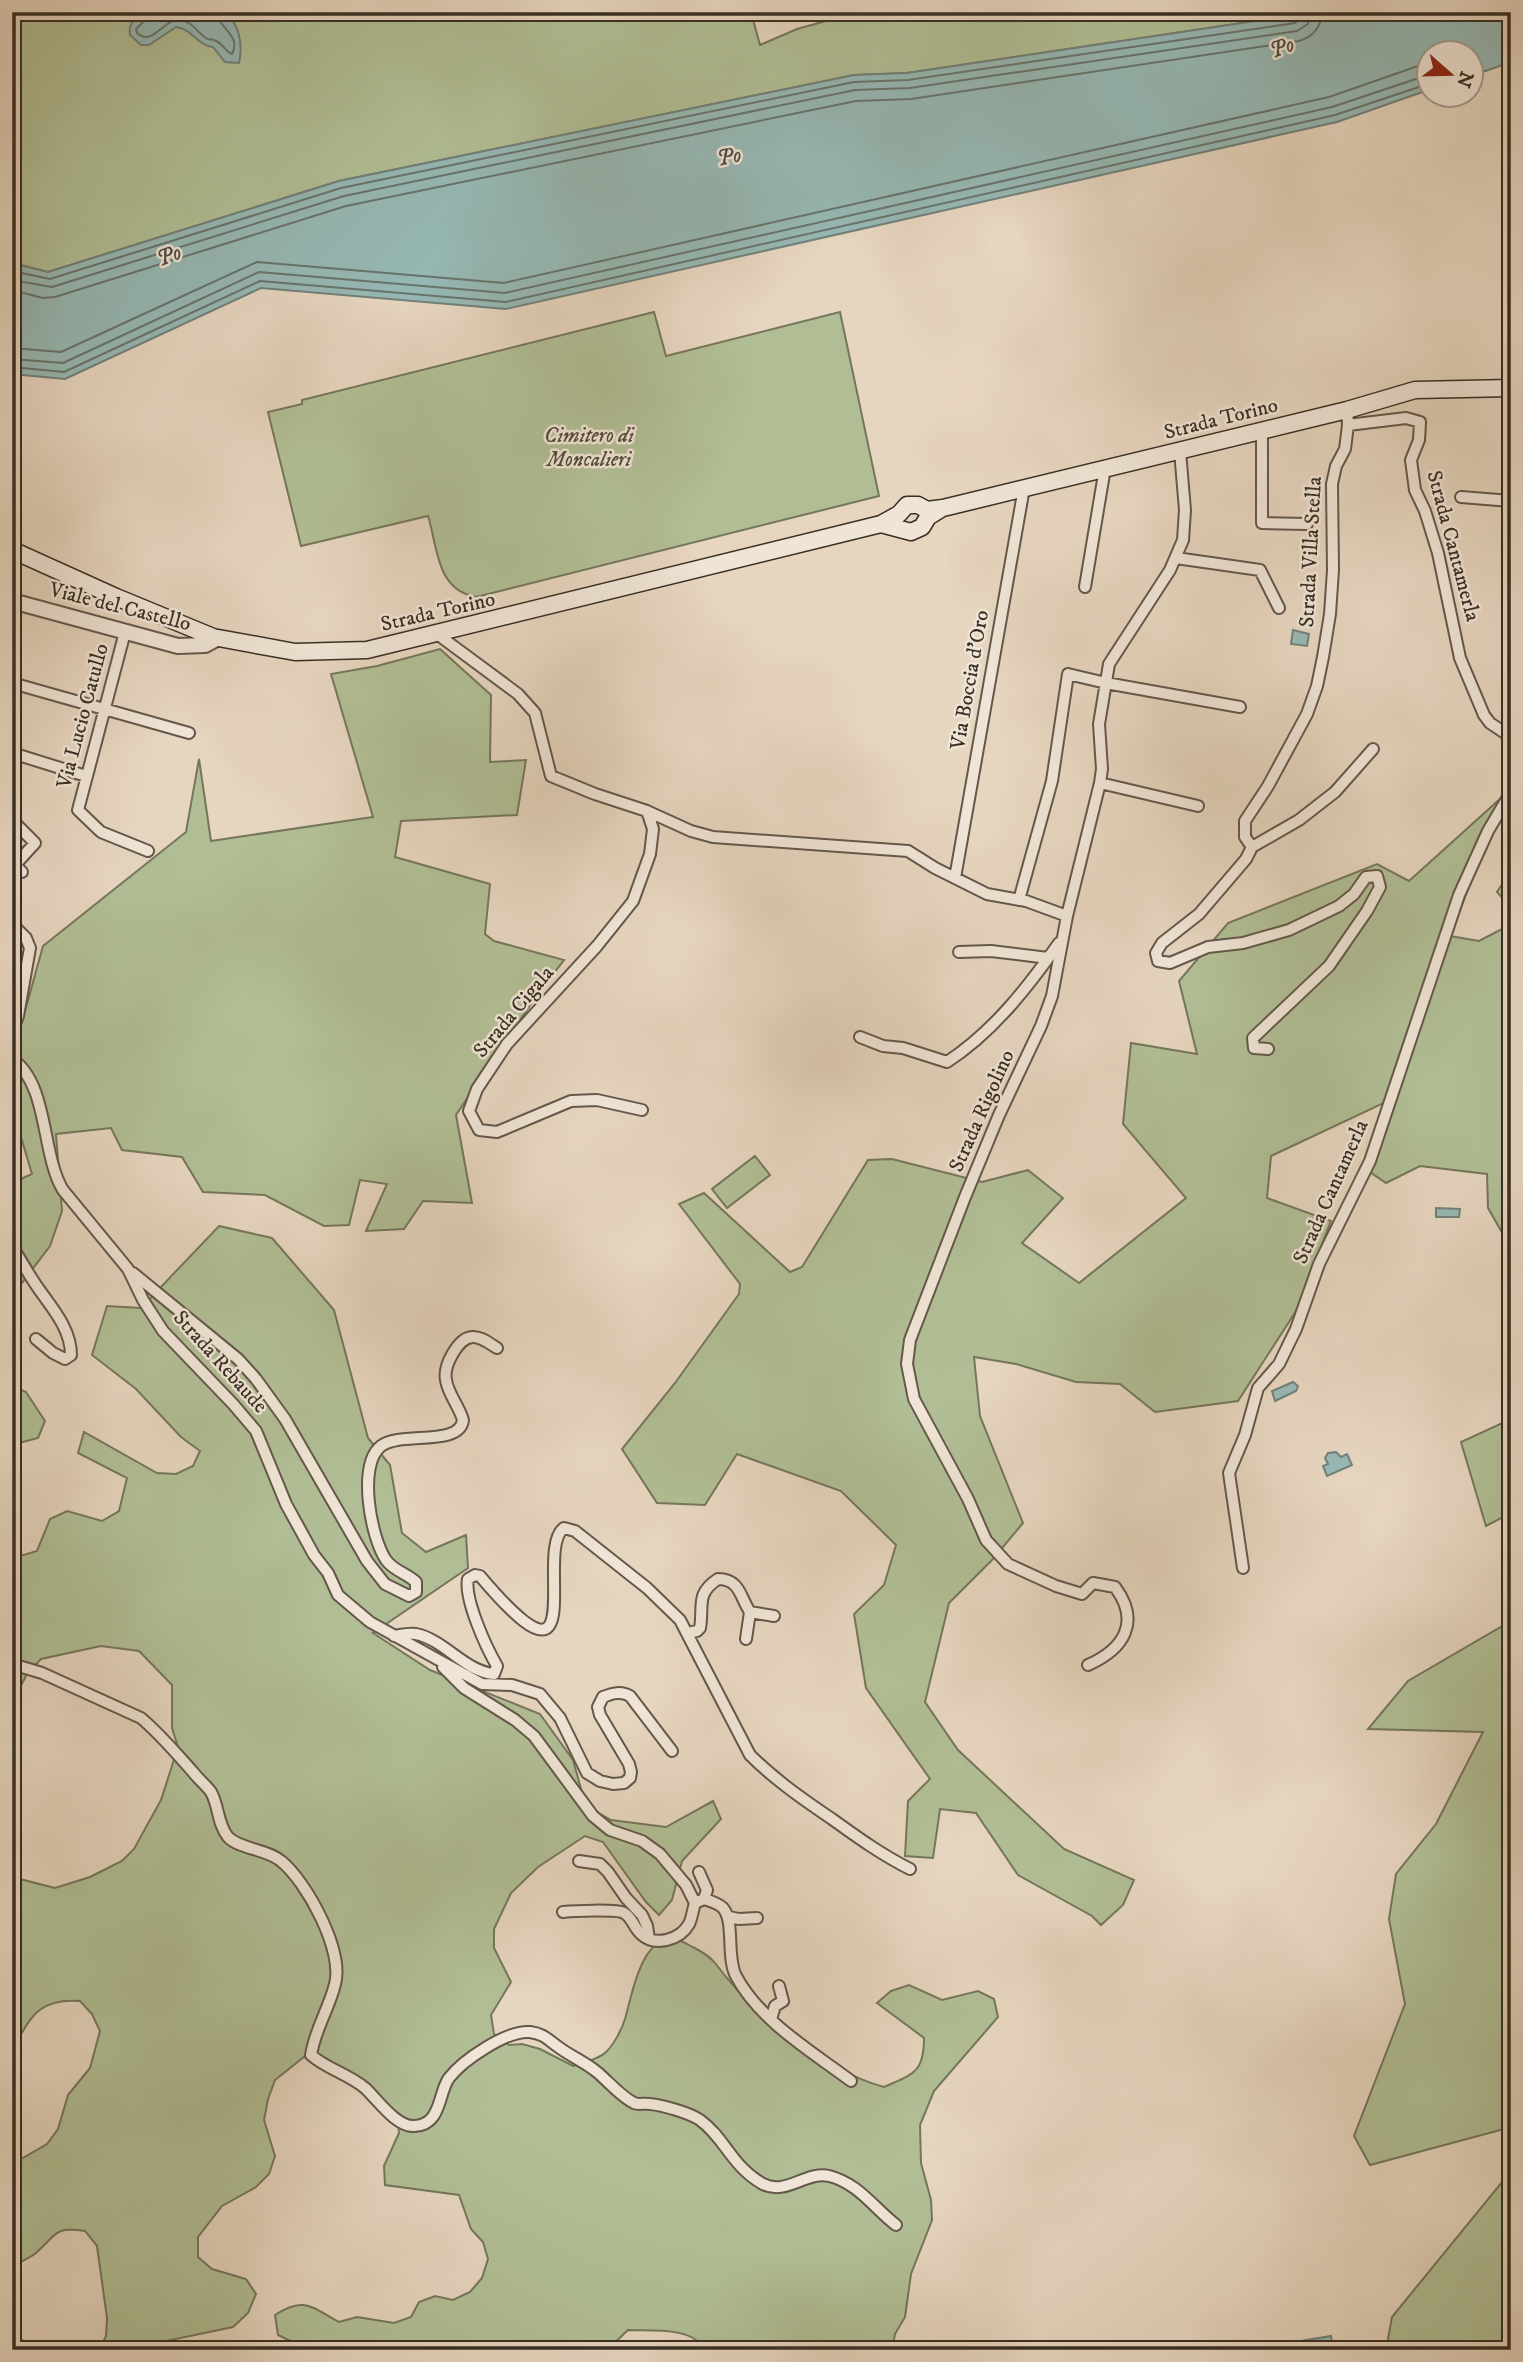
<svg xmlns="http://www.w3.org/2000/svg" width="1523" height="2362" viewBox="0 0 1523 2362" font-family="'IM FELL DW Pica',serif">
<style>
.green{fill:#b1be95;stroke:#75765c;stroke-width:2}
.water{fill:#96b8b4;stroke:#71817a;stroke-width:2}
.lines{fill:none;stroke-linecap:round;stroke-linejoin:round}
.shore{stroke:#68746c;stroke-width:2}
.minor-casing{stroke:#64584b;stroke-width:14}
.tertiary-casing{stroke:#64584b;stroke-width:18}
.secondary-casing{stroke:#392f24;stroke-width:19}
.minor{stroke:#efe4d5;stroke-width:10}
.tertiary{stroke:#efe4d5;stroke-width:14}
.secondary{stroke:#efe4d5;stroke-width:16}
.labels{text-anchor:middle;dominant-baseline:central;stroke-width:5;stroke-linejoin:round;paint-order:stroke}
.street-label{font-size:21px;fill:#392f24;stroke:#efe4d5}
.park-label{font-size:21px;font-style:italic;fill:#514c3b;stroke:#efe4d5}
.water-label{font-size:23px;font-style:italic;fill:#4c4a41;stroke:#efe4d5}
</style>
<rect width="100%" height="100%" fill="#e6d5bf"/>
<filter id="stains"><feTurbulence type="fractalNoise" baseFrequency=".00286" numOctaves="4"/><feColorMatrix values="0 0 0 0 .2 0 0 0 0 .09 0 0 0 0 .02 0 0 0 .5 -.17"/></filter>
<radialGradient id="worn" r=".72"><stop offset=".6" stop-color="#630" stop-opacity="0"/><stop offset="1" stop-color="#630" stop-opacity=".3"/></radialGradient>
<path class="green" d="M12,12h739l9,33 37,-16 36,-10 58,-7h425l-409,61 -53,2 -515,106 -291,91 -36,-9z
M654,312l12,44 174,-44 39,184 -403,101c-40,-7 -38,-49 -48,-81l-127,30 -33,-134 34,-8v-4z
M440,649l51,46 -1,67 36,-2 -9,55 -116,6 -6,36 95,27 -5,50 9,7 70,19 -27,35 -81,120 16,88 -49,-2 -19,28 -38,2 21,-47 -27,-4 -11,45 -25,1 -59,-31 -62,-3 -21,-35 -60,-7 -11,-22 -55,6 6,77 -12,35 -38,50v-78l8,-3 -8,-8v-24l20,-9 -20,-67v-49l31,-112 143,-114 13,-73 12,82 162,-24 -42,-143 46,-8z
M1511,789v12l-30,54 -31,81 29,5 25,-13 7,-18v343l-7,-17 -16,-28 -1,-34 -67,-8 -34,17 -16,-11 22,-73 -121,57 -4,42 64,23 -35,90 -58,90 -83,11 -35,-28 -44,-2 -60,-18 -42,-7 6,59 43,107 -31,37 -43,43 -24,99 33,48 106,99 70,31 -11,25 -22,20 -9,-9 -74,-41 -42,-62 -36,-4 -7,49 -28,-2 3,-55 22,-22 -64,-91 -12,-74 30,-29 12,-40 -55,-54 -104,-37 -32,51 -48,-2 -35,-54 53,-66 64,-89 1,-10 -61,-80 25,-11 86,79 12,-5 66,-107 24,-1 90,23 46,-12 35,28 -41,45 57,40 107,-85 -63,-74 8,-81 66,11 -18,-73 49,-58 149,-59 32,17z
M1511,871v37l-14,-16z
M755,1156l15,19 -43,33 -15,-19z
M219,1226l53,12 62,72 34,128 22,27 12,68 24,19 40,-17 2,33 -95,65 57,37 110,44 33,46 10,36 12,15 16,9 55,7 47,-26 8,18 -39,42 -10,39 -13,15 -13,-13 -43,-60 -18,-6 -47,31 -27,26 -17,36v19l17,34 -20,33 3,19 15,11 13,-1 18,5 33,17c10,-3 27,-7 34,-15 7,-7 15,-22 18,-32 8,-27 19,-101 64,-74 9,5 19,9 26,18 39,52 105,106 169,124 29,-13 40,-14 40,-49l-47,-35 14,-12 18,-6 33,15 36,-9 16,8 4,18 -64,74 -14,34 1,38 10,37 1,20 -21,54 -6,43 -10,17 -3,16h-187c-13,-24 -54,-19 -77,-20l-21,20h-298l-31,-15 -3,-20c29,-19 36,-8 64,7l18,-5 37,6 17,-6 8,-15 16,-6 18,4 17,-8 12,-14 6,-19 -5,-17 -12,-13 -12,-34 -74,-10 -1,-19 15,-33 -2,-19 -58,-43 -35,-14 -29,23 -7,19 -4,21 11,36 -6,18 -13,13 -34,19 -24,31v20l14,12 34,10 10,15 -8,19 -15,14 -77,16 -3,7h-54l7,-14 1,-18 -10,-72 -12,-15c-32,-5 -28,4 -49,22 -7,6 -17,8 -24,15v-102l4,-4 31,-18 11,-15 10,-34 22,-27 10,-37 -8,-17 -12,-13c-42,-3 -49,16 -68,49v-179l8,8 35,9 35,-11 32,-16 12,-12 27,-49 17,-53 -6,-19v-43l-33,-34 -38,-5 -60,13 -14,15 -15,29v-148l5,2 20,-6 13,-32 17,-8 35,10 17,-10 8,-33 -49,-25 6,-21 73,41 19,1 17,-8 7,-15 -19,-14 -45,-48 -44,-34 15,-49 34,2z
M12,1386l14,6 19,29 -7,17 -26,7z
M1511,1419v94l-25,13 -25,-84z
M1511,1617v516l-7,-4 -134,36 -16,-29 51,-132 -16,-85 7,-45 40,-50 47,-92 -115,-3 40,-48 101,-59z
M1511,2171v179h-125l6,-33z
M12,2332l23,18h-23z"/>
<path class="water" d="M147,12c15,0 60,-3 72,0 21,6 24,33 20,51l-14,-1 -12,-15c-16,-2 -21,-18 -37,-20l-27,18h-8l-11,-10c-2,-14 6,-17 17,-23z
M1316,12h195v50l-40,14 -1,-24h-42v38l-91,32 -831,187 -245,-21 -196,91 -53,-5v-111l36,9 291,-91 515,-106 53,-2z
M1293,630l16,4 -2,12 -16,-2z
M1436,1208l24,1 -1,8h-23z
M1293,1382l5,4 -2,5 -21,10 -3,-10z
M1336,1452l5,5 6,-3 5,11 -25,11 -4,-10 5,-2 -3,-6 3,-5z
M1331,2336l2,14h-32l-1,-9z"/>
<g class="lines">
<path class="shore" d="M148,12l-2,7 -10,10 1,4c16,14 26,-14 42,-13 14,1 17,12 27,18 4,3 5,0 10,3 7,3 10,11 16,13 10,-19 -14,-26 -16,-42
M12,271l38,8 291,-91 513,-106 54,-2 387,-57 6,-4 1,-7
M12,280l40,7 292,-91 511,-106 55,-2 387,-57 11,-7 3,-12
M12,290l31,8 12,-1 291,-91 510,-105 55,-2 388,-58c14,-4 22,-14 23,-29
M12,348l49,4 196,-90 247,21 825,-186 89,-31 10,-1
M12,359l51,4 196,-91 246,21 827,-186 96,-32
M12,367l52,5 196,-91 246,21 829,-187 93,-31"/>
<g class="minor-casing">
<path id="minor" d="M1348,425l58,-7 14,4 -1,18 -8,20 4,30 10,21 13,42 22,105 24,57 6,8 21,14
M1262,431v92l45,1
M1461,497l50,4
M1176,558l84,12 19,38
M1085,587l20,-119
M125,632l-47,178 23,22 47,19
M437,634l81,60 17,19 16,63 44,18 52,17 6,18 -3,25 -17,47 -36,45 -90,98 -30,45 -8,22 10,19 18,2 74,-31 26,-1 45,10
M12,683l177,50
M12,753l74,23
M1100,783l98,23
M647,811l44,20 22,6 195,14 27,17 52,26 39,7 41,15
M12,820l23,23 -20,22 7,7
M1252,847l-7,-10v-16l23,-35 39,-72 10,-28 6,-29 7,-43 3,-44 -1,-86 4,-18 9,-17 3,-24 -1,-15
M955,878l69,-390
M1019,900l33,-119 16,-107 38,9 134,24
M12,924l14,14 4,10 -12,68 -6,14
M959,952l32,-1 57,7
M860,1037l23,9 20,2 44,14c46,-30 81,-75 112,-119
M1268,1049l-14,-1 -1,-10 76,-72 38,-55 13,-24 -3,-11 -11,1 -12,17 -15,12 -50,24 -46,13 -35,4 -38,16 -12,-2 -2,-8 6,-10 37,-29 47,-55 6,-12 47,-27 36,-28 38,-43
M12,1059c37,25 29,95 51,131l65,79 15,31 20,31 70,73 23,27 30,73 28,51 14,18 10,22 32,27 112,62 30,1 28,9 20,24 27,55 13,8 13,3 11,-1 6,-5 1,-6 -2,-8 -29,-49 -2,-8 5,-10c10,-4 18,-6 27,-1l42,55
M12,1246c8,13 16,27 24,39 15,22 35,43 35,70l-6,4 -12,-6 -17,-14
M133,1273l105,86 18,20 29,40 82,142 18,23 24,12 7,-4v-10c-10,-9 -22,-11 -30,-22 -15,-22 -29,-95 -5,-114 19,-15 79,1 82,-26 -4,-14 -15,-26 -17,-40 -3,-14 12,-42 26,-43 9,-1 18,7 25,11
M1243,1568l-14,-95 16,-38 13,-47 21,-24 17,-35 23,-65 51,-103 89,-266 29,-64 23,-39
M688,1633l9,-2 3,-3c4,-22 -5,-34 18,-49 22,0 22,18 32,33l24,4
M394,1636c7,-1 15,-3 22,-2 29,6 48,37 78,40l3,-8c-11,-19 -33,-67 -29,-87l7,-4 5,1c115,136 53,-27 84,-48l11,3 72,57 33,32 70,135c25,25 54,45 82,64 25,18 50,36 78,50
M746,1639l4,-27
M12,1664l30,9 99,45c19,16 35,35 52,54 5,7 13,13 18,20 8,14 6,31 17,45 11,12 39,12 53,24 26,21 63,90 54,123 -6,25 -20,45 -24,71 16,14 37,19 54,33 12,11 31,39 49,38 28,-1 24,-33 35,-48 14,-18 58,-48 81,-46 14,2 17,7 27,14 13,10 28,16 40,26 12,10 23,24 37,31 5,2 10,0 16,1 12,1 40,9 50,16 25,18 32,47 63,64 22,12 43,-13 66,-8 29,7 45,32 67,49
M1088,1665c36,-16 53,-43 27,-78l-22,-4 -11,11 -26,-8 -48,-22 -22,-24 -18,-41 -54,-100 -7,-35 3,-24 55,-143 34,-82 42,-89 11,-30 15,-80 33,-133 2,-14 -3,-45 10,-60 61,-94 13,-30 2,-30 -5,-59
M443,1667l21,21 51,32 19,16 59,80 17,14 32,11 18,13 26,31 9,18 9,-4c6,2 14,4 19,9 12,14 3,49 13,68 24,45 75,75 115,105
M579,1861l21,3 8,8 18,26 16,17 5,11 2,13
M699,1872l8,18 -3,9
M563,1912c10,-1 54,-3 61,1 8,4 10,15 17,21 14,13 39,6 48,-10 3,-6 4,-15 6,-21
M729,1917l10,2 18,-1
M771,2019l4,-13 8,-5 -4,-15"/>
</g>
<g class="tertiary-casing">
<path id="tertiary" d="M12,601l166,45 27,-1 13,-7"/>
</g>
<g class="secondary-casing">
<path id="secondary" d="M881,524l30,8 11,-5 6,-10 13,-8
M12,550l104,47 97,40 82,15 72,-2 514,-126 18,-10 8,-9h11l9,5 16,-2 404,-98 68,-20 96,-2"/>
</g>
<use href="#minor" class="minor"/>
<use href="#tertiary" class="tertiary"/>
<use href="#secondary" class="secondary"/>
</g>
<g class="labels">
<g class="street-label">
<text transform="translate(1221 419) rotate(-14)">Strada Torino</text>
<text transform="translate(1453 546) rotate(75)">Strada Cantamerla</text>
<text transform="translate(1311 552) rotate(-87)">Strada Villa Stella</text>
<text transform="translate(120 607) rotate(14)">Viale del Castello</text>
<text transform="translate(438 612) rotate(-13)">Strada Torino</text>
<text transform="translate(970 680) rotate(-80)">Via Boccia d'Oro</text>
<text transform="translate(83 716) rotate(-75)">Via Lucio Catullo</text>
<text transform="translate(514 1012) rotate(-50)">Strada Cigala</text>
<text transform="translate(982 1111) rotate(-66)">Strada Rigolino</text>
<text transform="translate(1331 1192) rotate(-66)">Strada Cantamerla</text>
<text transform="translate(220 1362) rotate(48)">Strada Rebaude</text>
</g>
<g class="park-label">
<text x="589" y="436">Cimitero di<tspan x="589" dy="24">Moncalieri</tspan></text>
</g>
<g class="water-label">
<text transform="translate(1282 48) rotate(-20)">Po</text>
<text transform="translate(729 157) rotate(-11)">Po</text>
<text transform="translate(169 256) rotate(-21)">Po</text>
</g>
</g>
<rect width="1523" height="2362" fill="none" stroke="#e6d5bf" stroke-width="42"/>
<rect x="14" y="14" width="1495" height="2334" fill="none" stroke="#392f24" stroke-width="3.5"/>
<rect x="21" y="21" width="1481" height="2320" fill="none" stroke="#392f24" stroke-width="2"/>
<g transform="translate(1450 74) rotate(110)"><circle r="33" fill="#efe4d5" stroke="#a69c8e" stroke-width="2"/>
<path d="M0-5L12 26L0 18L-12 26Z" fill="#8f2418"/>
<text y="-10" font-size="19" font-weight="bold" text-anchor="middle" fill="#392f24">N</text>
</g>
<rect width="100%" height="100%" filter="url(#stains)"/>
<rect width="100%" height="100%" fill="url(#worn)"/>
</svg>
